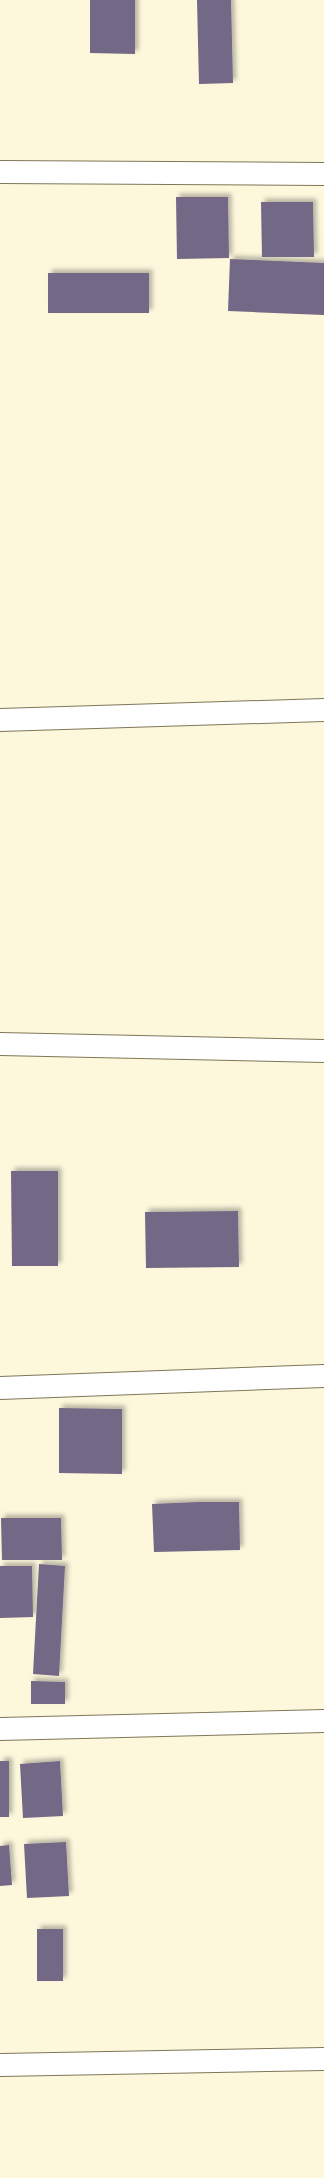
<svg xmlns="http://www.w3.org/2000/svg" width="324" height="2178" viewBox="0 0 324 2178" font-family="Figtree,sans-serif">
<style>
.building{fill:#736885;filter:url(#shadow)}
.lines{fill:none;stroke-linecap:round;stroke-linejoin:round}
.minor-casing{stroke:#7e7758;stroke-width:24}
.minor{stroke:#fff;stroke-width:22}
</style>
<defs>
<filter id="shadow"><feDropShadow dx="3.5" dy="-3.5" stdDeviation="2" flood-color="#0004"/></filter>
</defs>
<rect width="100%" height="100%" fill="#fdf7dc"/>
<path class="building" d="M90,0h45v54l-45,-1z
M197,0h34l2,83 -34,1z
M176,197h52l1,61 -52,1z
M261,202h52l1,55h-52z
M230,259l94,4v52l-96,-4z
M48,273h101v40h-101z
M11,1171h47v95h-46z
M238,1211l1,56 -93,1 -1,-56z
M59,1408l63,1v65l-63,-1z
M198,1502h41l1,48 -86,2 -2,-48z
M1,1518h60l1,42h-60z
M39,1564l26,2 -6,110 -26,-2z
M0,1566h32l1,51 -33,1z
M31,1681l34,1v22h-34z
M0,1761h9v56h-9z
M60,1761l3,55 -40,2 -3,-54z
M66,1842l3,54 -42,2 -3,-54z
M9,1845l3,40 -12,1v-40z
M37,1929h26v52h-26z"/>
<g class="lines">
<g class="minor-casing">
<path id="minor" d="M0,172l324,2
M0,720l324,-10
M0,1044l324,7
M0,1388l324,-12
M0,1729l324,-8
M0,2065l324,-6"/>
</g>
<use href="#minor" class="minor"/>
</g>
</svg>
